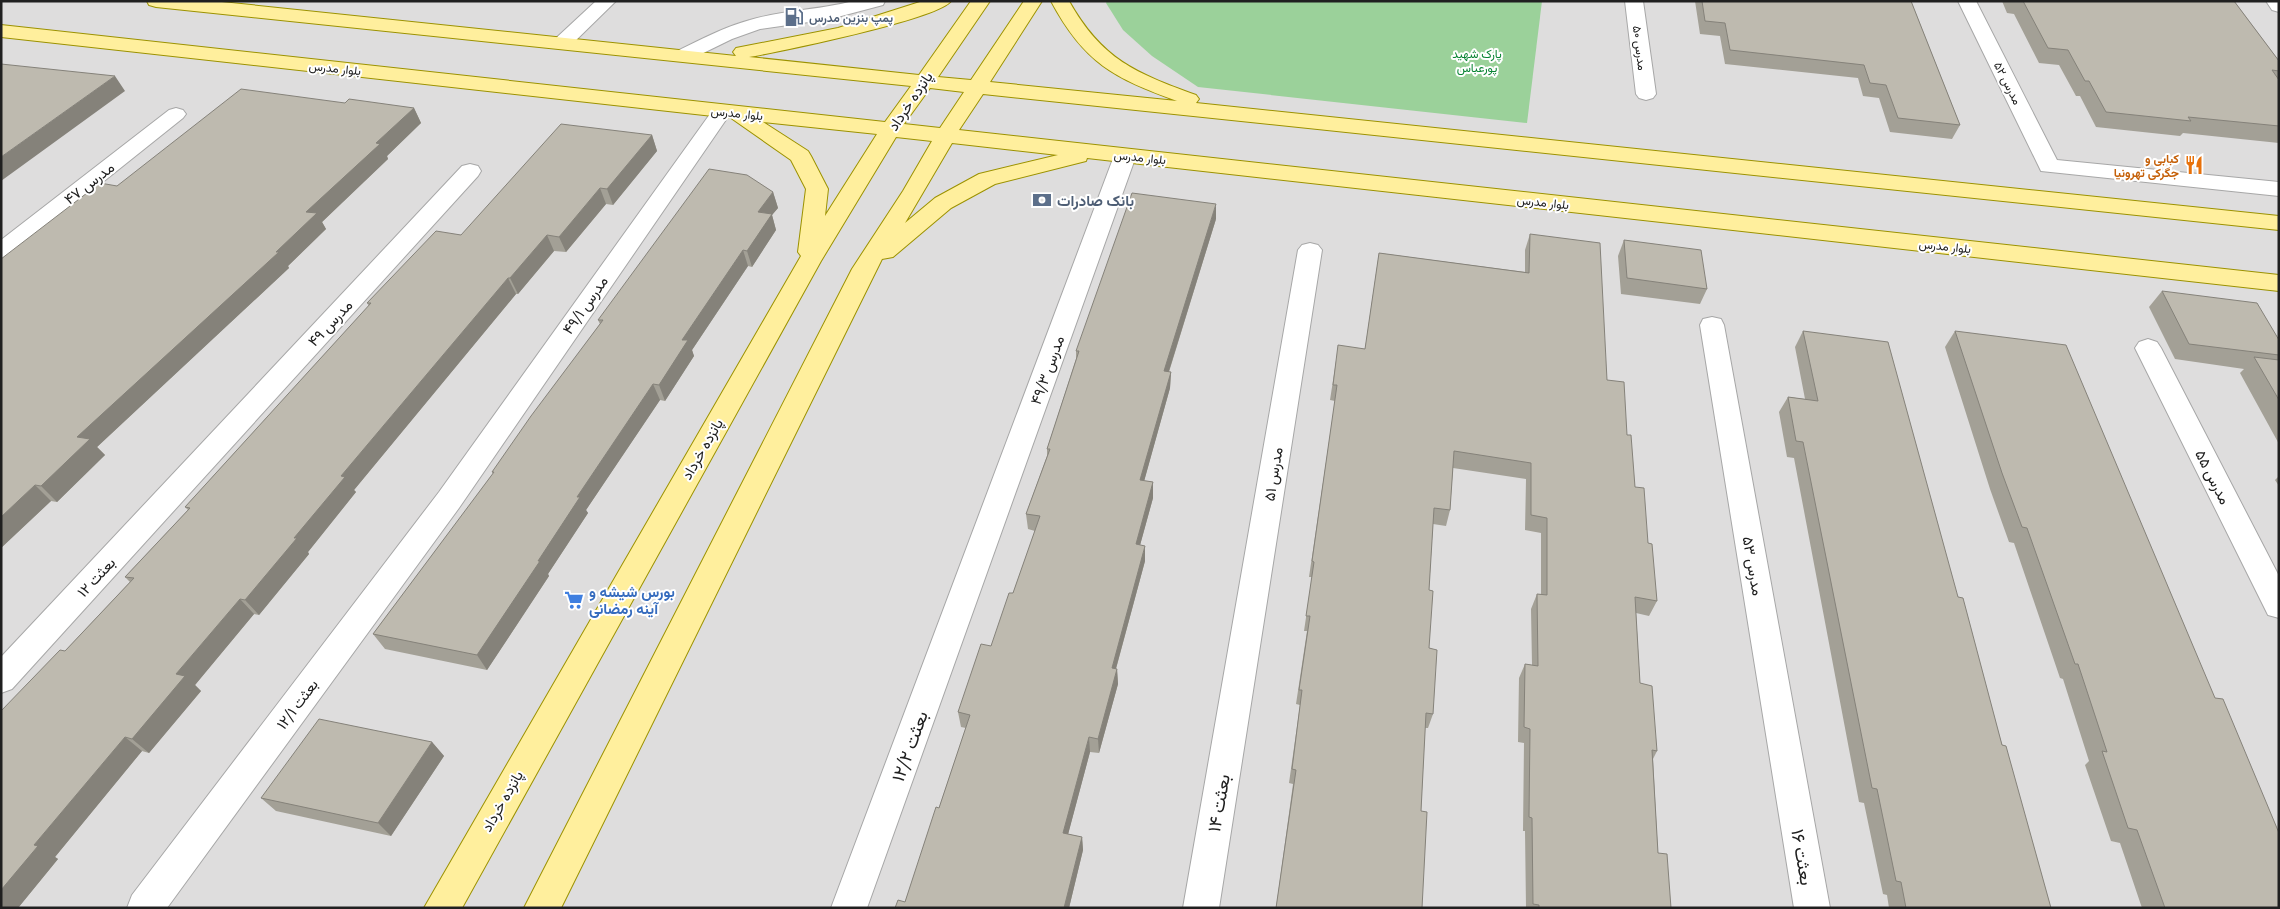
<svg xmlns="http://www.w3.org/2000/svg" width="2280" height="909" viewBox="0 0 2280 909" font-family="Ubuntu,Vazirmatn,sans-serif">
<style>
.residential{fill:#dedddd}
.forest{fill:#9bd19a}
.lines{fill:none;stroke-linecap:round;stroke-linejoin:round}
.minor-casing{stroke:#a7a7a7;stroke-width:2}
.major-casing{stroke:#9c9200;stroke-width:2}
.minor{fill:#fff;fill-rule:evenodd}
.major{fill:#ffef9d;fill-rule:evenodd}
.wall{fill:#a3a096}
.shaded-wall{fill:#85827a}
.building{fill:#bebaaf;stroke:#85827a}
.labels{text-anchor:middle;dominant-baseline:central;stroke-width:4;stroke-linejoin:round;paint-order:stroke}
.far-service-label{font-size:12px;font-weight:bold;fill:#4e5e75;stroke:#fff;text-anchor:start}
.far-street-label{font-size:12px;fill:#202020;stroke:#fff}
.far-park-label{font-size:12px;fill:#088433;stroke:#fff}
.far-food-label{font-size:12px;font-weight:bold;fill:#c56008;stroke:#fff;text-anchor:end}
.street-label{font-size:15px;fill:#202020;stroke:#fff}
.service-label{font-size:15px;font-weight:bold;fill:#4e5e75;stroke:#fff;text-anchor:start}
.shop-label{font-size:15px;font-weight:bold;fill:#366cbe;stroke:#fff;text-anchor:start}
.near-street-label{font-size:18px;fill:#202020;stroke:#fff}
</style>
<rect width="100%" height="100%" fill="#f1f0e6"/>
<path class="residential" d="M1,1h2278v907h-2278z"/>
<path class="forest" d="M1107,1h435l-15,122 -329,-36 -46,-31 -29,-26 -17,-27z"/>
<g class="lines">
<g class="minor-casing">
<path id="minor" d="M596,1h20l-48,47h-14l-3,-4 3,-4z
M853,1h32l-2,4 -53,14 -70,10 -28,10 -43,21h-14l-3,-4 3,-4c25,-12 49,-25 75,-32 33,-10 70,-10 103,-19z
M1625,1h18l13,93 -3,4 -7,2 -7,-2 -3,-4z
M1958,1h18l81,159 222,22v14l-238,-25z
M2266,1h13v11l-7,-2z
M722,105l7,2 3,4 -273,397 -292,400h-40l5,-13 307,-403 276,-385z
M176,108l7,2 3,4 -3,4 -174,139 -8,2v-19l168,-130z
M1125,150l8,1 3,5 -269,752h-36l283,-752 3,-5z
M470,164l8,2 3,5 -3,5 -466,513 -11,4v-36l461,-491z
M1310,243l8,2 4,5 -103,658h-36l115,-658 4,-5z
M1712,317l9,2 3,6 106,583h-36l-94,-583 3,-6z
M2148,339l9,3 4,6 118,228v42l-11,-3 -133,-267 4,-6z"/>
</g>
<g class="major-casing">
<path id="major" d="M147,1h65l524,55 -3,-4 3,-4 102,-20 85,-27h28c-12,18 -173,51 -202,56l170,18 52,-74h19l-52,76 33,3 53,-79h18l-52,81 187,19c-63,-23 -93,-38 -126,-100h18c33,59 67,72 127,94l3,4 -3,4 1083,113v14l-1296,-136 -24,36 1320,145v16l-1192,-133 -1,3 -91,23 -44,24 -58,49 -11,2 -321,649h-37l328,-639 51,-78 29,-50 -36,-4 -75,124 -359,647h-38l377,-652 -3,-4 8,-63 -15,-29 -60,-42 -730,-81v-12l884,97 26,-36 -755,-79 -7,-2zM930,88l34,4 -24,36 -36,-4zM763,122l114,12 -52,82 3,-27 -17,-33 -3,-5zM952,143l106,12 -79,19 -44,24 -30,25z"/>
</g>
<use href="#minor" class="minor"/>
<use href="#major" class="major"/>
</g>
<path class="wall" d="M1695,1h216l49,124 -8,14 -62,-7 -11,-34 -16,-2 -5,-18 -133,-14 -5,-28 -20,-2z
M2002,1h232l45,60v82l-96,-10 -3,3 -84,-9 -16,-31h-4l-17,-31 -20,-2 -25,-49 -7,-1z
M345,103l69,5 7,15 -34,33 1,3 -66,63 4,7 -38,37 1,2 -192,179 8,8 -48,47 -6,-1 -50,47v-289l116,-73z
M652,135l5,16 -44,54 -7,-1 -40,48 -12,-1 -36,43h-2l-162,196 2,2 -48,60 1,2 -50,61 -5,-1 -59,71 6,6 -52,62 -7,-2 -87,106 3,2 -40,49 47,-257 65,-69 -5,-5 63,-67 -3,-3 184,-201 -2,-3 94,-68z
M773,192l5,16 -6,7 4,15 -24,37 -4,-1 -56,84 2,6 -29,45 -5,-1 -74,110 2,3 -40,61 1,2 -62,94 -102,-21 -12,-15 120,-160 -1,-2 108,-148 -2,-4z
M1216,219l-47,153h2l-1,16 -26,93 9,1v16l-13,47 5,16 -29,108h1l1,15 -19,69 -9,-1 -22,82 14,3 1,13 -14,58h-174l10,-6 34,-94 27,-80 -5,-1 -3,-15 33,-66 22,-53 22,-62 -7,-2 -2,-15 21,-58v-7l29,-90v-8z
M1530,234l77,146 20,55 8,52 13,56 9,58 -8,15 -13,-3 4,70 17,68 -4,8 5,94 13,55h-145l-1,-77h-2l1,-88 -6,-1 1,-64 6,-14 7,1 -1,-56 6,-15h4v-61l-16,-3 1,-51 -73,-11 -3,42 -4,16 -13,-2 -4,66v58l4,66 -5,14h-3l-4,83 1,97h-146l17,-124 -4,-1 11,-78 -4,-1 11,-73h-3l8,-54h-3l26,-176 -5,-1 6,-39 29,-12 14,-96 146,19v-22z
M1624,240l83,49 -7,15 -79,-10 -3,-38z
M2162,291l117,49v104l-39,-71 4,-4 -69,-10 -26,-52z
M1803,331l155,266 93,311h-162l-2,-13 -4,-1 -19,-91 -5,-1 -65,-344 -7,-1 -8,-45 9,-15 17,2 -10,-52z
M1955,331l324,577h-137l-22,-65 -9,-2 -26,-76 4,-4 -26,-82 -3,-1 -46,-135 -5,-1 -19,-53 -45,-142z
M2279,476v10l-4,-6z
M432,742l12,14 -53,80 -115,-25 -15,-13z"/>
<path class="shaded-wall" d="M115,76l10,15 -124,90v-24z
M414,108l7,15 -34,33 1,3 -66,63 4,7 -38,37 1,2 -192,179 8,8 -48,47 -16,-16 36,-49 299,-294z
M652,135l5,16 -44,54 -6,-16z
M600,188l6,16 -40,48 -7,-15z
M773,192l5,16 -6,7 4,15 -24,37 -5,-16 11,-39z
M1216,204v15l-52,168v-16z
M547,235l7,16 -36,43 -8,-16z
M743,250l5,16 -56,84 2,6 -29,45 -6,-16 23,-45z
M508,278l8,16 -162,196 2,2 -48,60 1,2 -50,61 -14,-15 96,-124z
M1171,372l-1,16 -30,108v-16z
M653,384l7,16 -74,110 2,3 -40,61 1,2 -62,94 -10,-15 61,-94 39,-64z
M1153,482v16l-17,62v-16z
M35,485l16,16 -50,47v-31z
M1145,546v15l-33,122v-15z
M240,599l14,15 -59,71 6,6 -52,62 -17,-14 44,-65z
M1117,669l1,15 -19,69 -1,-14z
M125,737l17,14 -87,106 3,2 -40,49h-17v-18l33,-45z
M1089,737l1,15 -25,94 -2,-13z
M432,742l12,14 -53,80 -13,-13z
M1082,837l1,13 -14,58h-5z"/>
<path class="building" d="M1702,1h209l49,124 -62,-7 -12,-33 -16,-2 -6,-18 -134,-15 -5,-27 -20,-2z
M2023,1h211l45,60v10l-7,-1 7,10v46l-91,-9 3,4 -85,-9 -17,-31h-4l-17,-31 -20,-2z
M1,64l114,12 -114,81z
M241,89l104,14 4,-4 65,9 -38,35 4,1 -74,68 11,1 -41,39h3l-202,185 13,2 -49,47 -6,-1 -34,32v-258l99,-76 17,3z
M561,124l91,11 -45,54 -7,-1 -41,49 -12,-2 -37,43h-2l-167,198 4,1 -51,61h3l-52,62 -5,-1 -64,75 9,2 -53,63 -7,-2 -91,108 4,1 -37,44v-179l59,-61 5,1 69,-73 -9,-1 65,-69 -5,-1 186,-204h-4l69,-72 25,4z
M709,169l38,6 26,17 -15,20 14,2 -25,37 -4,-1 -61,90h6l-29,45 -6,-1 -76,113h3l-42,64h2l-63,94 -104,-21 121,-162h-2l39,-56 72,-96h-5z
M1132,193l84,11 -52,167 7,1 -31,108 13,2 -17,62 9,2 -33,122 5,1 -19,70 -9,-2 -26,96 19,4 -18,71h-169l3,-8 7,2 31,-95 3,1 31,-93 -12,-3 23,-68 10,2 18,-53h4l27,-77 -14,-2 24,-65h-3l32,-98h-3z
M1530,234l70,9 7,137 17,2 3,53h4l4,52 9,1 4,55 4,1 5,57 -22,-4 5,86 12,3 5,65 -5,-1 6,103 9,1 4,54h-132v-3l-6,-1 -1,-86 -3,-1 1,-88 -6,-2 1,-63 13,2 -1,-72 10,1v-77l-16,-3v-52l-77,-12 -4,59 -16,-2 -5,82 4,1 -4,57 8,2 -4,64 -7,-1 -5,98 6,1 -5,96h-146l20,-138 -4,-1 10,-79h-3l11,-74h-4l8,-54 -2,-1 25,-176h-4l5,-40 27,4 14,-96 150,20z
M1624,240l77,10 6,39 -80,-11z
M2162,291l95,12 22,37v15l-90,-11z
M1803,331l85,11 70,255 5,1 39,147 4,1 45,162h-145l-5,-26 -5,-1 -19,-92 -5,-1 -69,-346 -7,-1 -8,-44 30,4z
M1955,331l111,14 149,353 8,1 56,134v75h-114l-28,-78 -9,-2 -26,-77 5,1 -29,-88h-3l-48,-136 -5,-1 -20,-54z
M2254,357l25,3v40z
M319,719l113,23 -54,81 -117,-25z"/>
<defs>
<g id="fuel-bare" transform="scale(1.5)"><path d="M-5.5-6h7V0h2V4h1.3V-2.5L3-4.5l.8-.8L6-3V5H2.5V1h-1V6h-7ZM-4.2-4.7v3.2H.2V-4.7Z" fill="#5c6f8a" stroke="#fff" stroke-width="2.5" paint-order="stroke"/></g>
<g id="restaurant-bare" transform="scale(1.5)"><path d="M-5-6h1v4h1v-4h1v4h1v-4h1v5L-1.5 .5V6h-2V.5L-5-1ZM5-6V6H3V1.5H1.5Q1.5-4 5-6Z" fill="#e8710a" stroke="#fff" stroke-width="2.5" paint-order="stroke"/></g>
<g id="bank-bare" transform="scale(1.5)"><path d="M-6-4H6V4H-6ZM0-2.3a2.3 2.3 0 1 0 0 4.6a2.3 2.3 0 1 0 0-4.6Z" fill="#5c6f8a" stroke="#fff" stroke-width="2.5" paint-order="stroke"/></g>
<g id="supermarket-bare" transform="scale(1.5)"><path d="M-6-5.5h2.5l.6 2H6L4.5 2H-2.5L-4.4-4H-6ZM-1.5 3.2a1.3 1.3 0 1 0 .1 0ZM3 3.2a1.3 1.3 0 1 0 .1 0Z" fill="#3f7fe0" stroke="#fff" stroke-width="2.5" paint-order="stroke"/></g>
</defs>
<g fill-rule="evenodd">
<use href="#fuel-bare" x="794" y="17"/>
<use href="#restaurant-bare" x="2194" y="165"/>
<use href="#bank-bare" x="1042" y="200"/>
<use href="#supermarket-bare" x="574" y="600"/>
</g>
<g class="labels">
<g class="far-service-label">
<text x="809" y="17">پمپ بنزین مدرس</text>
</g>
<g class="far-street-label">
<text transform="translate(1640 48) rotate(83)">مدرس ۵۰</text>
<text transform="translate(335 68) rotate(6)">بلوار مدرس</text>
<text transform="translate(2008 83) rotate(63)">مدرس ۵۲</text>
<text transform="translate(737 113) rotate(6)">بلوار مدرس</text>
<text transform="translate(1140 157) rotate(6)">بلوار مدرس</text>
<text transform="translate(1543 202) rotate(6)">بلوار مدرس</text>
<text transform="translate(1945 246) rotate(6)">بلوار مدرس</text>
</g>
<g class="far-park-label">
<text x="1477" y="53">پارک شهید<tspan x="1477" dy="14">پورعباس</tspan></text>
</g>
<g class="far-food-label">
<text x="2179" y="158">کبابی و<tspan x="2179" dy="14">جگرکی تهرونیا</tspan></text>
</g>
<g class="street-label">
<text transform="translate(910 101) rotate(-56)">پانزده خرداد</text>
<text transform="translate(89 183) rotate(-38)">مدرس ۴۷</text>
<text transform="translate(585 305) rotate(-55)">مدرس ۴۹/۱</text>
<text transform="translate(330 323) rotate(-47)">مدرس ۴۹</text>
<text transform="translate(1047 370) rotate(-70)">مدرس ۴۹/۳</text>
<text transform="translate(702 449) rotate(-60)">پانزده خرداد</text>
<text transform="translate(1273 474) rotate(-81)">مدرس ۵۱</text>
<text transform="translate(2213 477) rotate(63)">مدرس ۵۵</text>
<text transform="translate(1753 566) rotate(80)">مدرس ۵۳</text>
<text transform="translate(96 577) rotate(-47)">بعثت ۱۲</text>
<text transform="translate(297 704) rotate(-53)">بعثت ۱۲/۱</text>
<text transform="translate(502 801) rotate(-60)">پانزده خرداد</text>
</g>
<g class="service-label">
<text x="1057" y="200">بانک صادرات</text>
</g>
<g class="shop-label">
<text x="589" y="591">بورس شیشه و<tspan x="589" dy="17">آینه رمضانی</tspan></text>
</g>
<g class="near-street-label">
<text transform="translate(909 746) rotate(-70)">بعثت ۱۲/۲</text>
<text transform="translate(1218 803) rotate(-80)">بعثت ۱۴</text>
<text transform="translate(1803 857) rotate(80)">بعثت ۱۶</text>
</g>
</g>
<rect width="2280" height="909" fill="none" stroke="#202020" stroke-width="5"/>
</svg>
